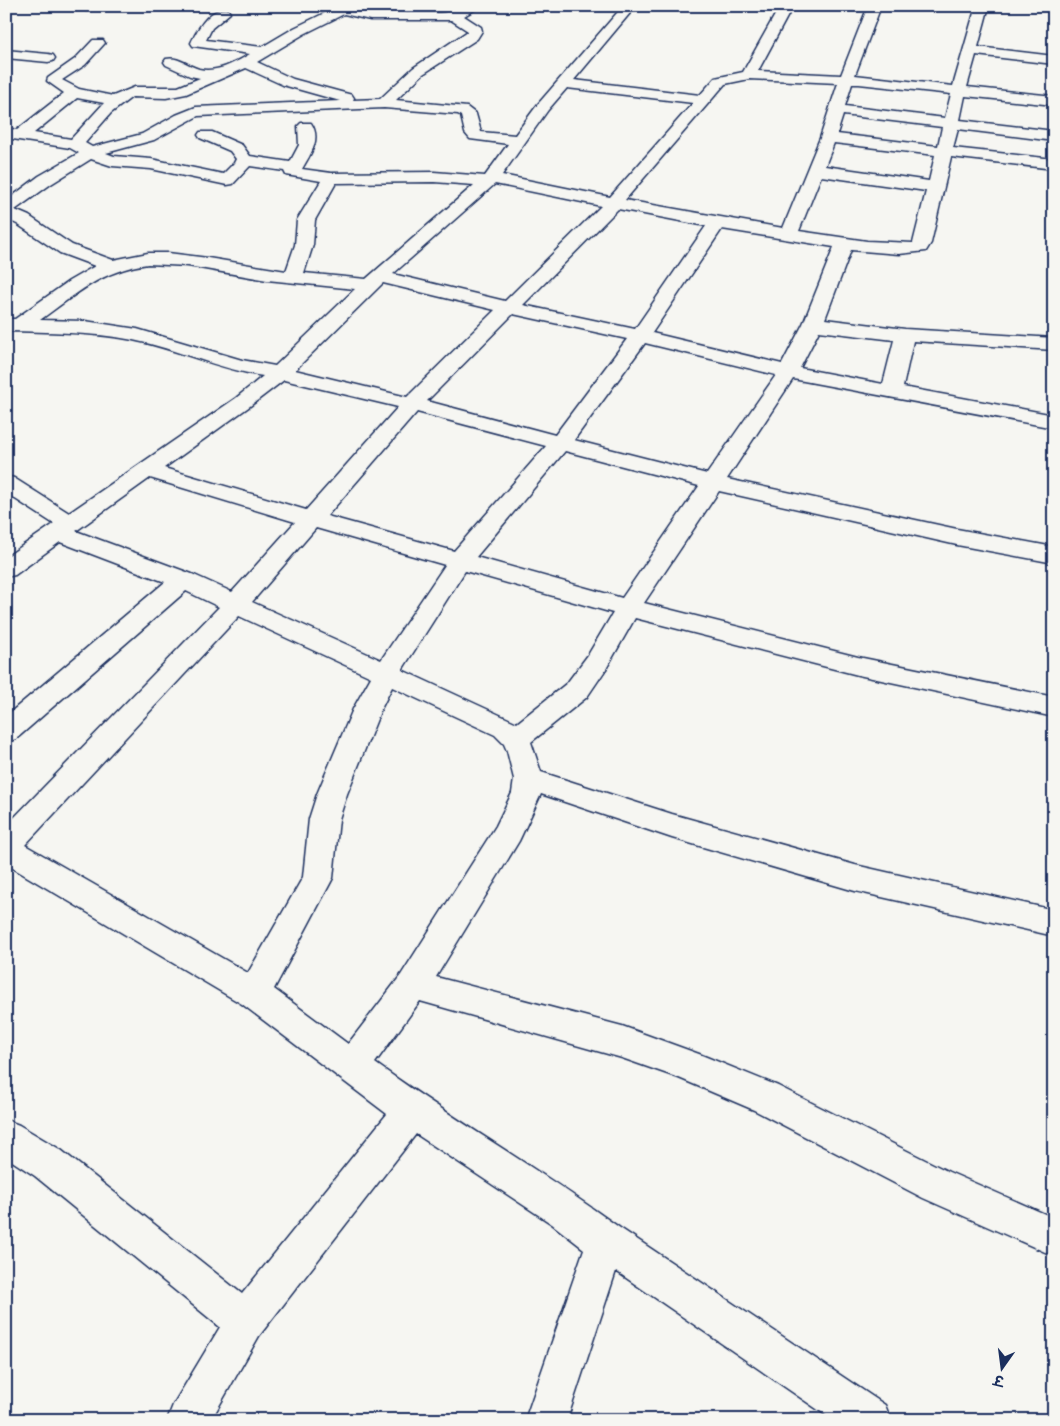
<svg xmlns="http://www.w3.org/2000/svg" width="1060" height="1426" viewBox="0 0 1060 1426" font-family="Caveat,'Playpen Sans Deva',sans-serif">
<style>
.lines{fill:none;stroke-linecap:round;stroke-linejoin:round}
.minor-casing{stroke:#1b2f5e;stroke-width:3}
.minor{fill:#f6f6f2;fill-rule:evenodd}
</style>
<rect width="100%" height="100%" fill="#f6f6f2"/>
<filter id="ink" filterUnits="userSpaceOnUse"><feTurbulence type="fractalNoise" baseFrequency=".02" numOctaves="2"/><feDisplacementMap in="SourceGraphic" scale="10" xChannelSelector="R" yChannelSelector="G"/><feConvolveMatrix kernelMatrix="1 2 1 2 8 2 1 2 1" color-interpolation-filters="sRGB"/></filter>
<g filter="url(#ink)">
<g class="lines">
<g class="minor-casing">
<path id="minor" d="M93,6l-2,4 -5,1 -7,-4z
M339,6h17l-1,2 15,4 70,1c12,-1 22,-7 34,-7l2,3 -12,7 17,11 1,4 -5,8 -54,35 -27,26 71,7 9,7 5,18 34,3 23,-31 85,-98h13l-62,74 126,15 15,-17 28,-6 37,-66h13l-35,65 83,4 27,-69h13l-26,69 98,11 23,-80h13l-11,41 76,9v8l-78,-9 -9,32 87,9v9l-89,-9 -5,24 94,11v10l-96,-12 -5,19 101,11v10l-103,-12 -20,86 -5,8 -27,3 -48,-4 -26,69 80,10 149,9v12l-141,-9 -10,46 151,28v13l-261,-49 -66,100 230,50 97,18v16l-97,-18 -238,-54 -75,112 214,54 196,40v20l-196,-42 -223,-57 -29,51 -19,28 -56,45 10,30 131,42 183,51 199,45v26l-199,-45 -183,-53 -131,-44 -22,47 -83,136 186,49 77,28 79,32 171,86 105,46v38l-131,-58 -169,-88 -75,-32 -57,-20 -202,-57 -45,62c80,58 166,107 245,165l265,177 6,15h-58l-217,-149 -49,149h-42l59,-171 -32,-25 -136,-90 -157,202 -48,84h-44l6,-15 47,-78 -185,-151 -29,-19v-37l13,5 42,25 181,144 145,-180 -145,-110 -236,-140v-38l213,-219 -33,-16 -170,148 -10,3v-26l159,-134 -105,-40 -45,33 -9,2v-20l48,-33 -48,-31v-17l8,2 55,35 167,-115 27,-22c-45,-7 -86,-27 -130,-36 -42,-8 -84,-8 -127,-9v-12h9l54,-38 26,-15 -35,-13 -43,-29 -11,-5v-18l33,-25 40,-23 -9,-5 -64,-10v-10l11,2 47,-37 -17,-12 1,-3 27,-19 18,-19h10l2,3 -20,22 -23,15 17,9 34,7 22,-9h43l22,-9 -10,-2 -24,-11 -2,-3 2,-3c12,-3 22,7 33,10 18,4 36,-6 51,-15l-57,-8 -2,-3c6,-13 19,-37 37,-33l2,3 -18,15 -6,12 56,7 32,-19zM344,14l26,6h81l17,11 -55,37 -33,31 -27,1 1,-2 -2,-3 -59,-16 -36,-17 47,-28zM246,68l37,17 57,16 -144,6 -20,8 -34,19 -50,13 -7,-4 26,-30 21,-16 34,1 20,-4zM749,79l89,4 -18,55 -37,90 -158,-28 100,-116zM852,84h7l92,10 -6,24 -100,-12zM567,88l126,15 -83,94 -108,-22 46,-65zM77,98l27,5 -33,36 -37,-6zM384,108l74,6 3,2 4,17 5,6 38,5 -23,32 -51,-4 -103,1 -29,-4c8,-14 20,-30 9,-46h-10l-3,3 1,19 -9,17 -40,-6 -8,-11 -30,-13h-12l-2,3 2,3 30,13 6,8 -2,4 -11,11 -72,-15 -37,-3 -8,-3 48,-13 44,-24zM843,115l99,12 -4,19 -101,-12zM834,143l101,12 -6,26 -104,-15zM91,159l21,7 39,3 76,16 6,-1 17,-18 34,5 2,4 35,6 -24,39 -2,25 -9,26 -78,-13 -40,-5h-20l-35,7 -41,-15 -43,-29 -14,-6 36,-26zM821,176l105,15 -13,52 -46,-2 -68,-10zM434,182l40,3 -108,94 -62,-6 9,-28 2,-25 21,-37zM495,184l106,22 -96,95 -112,-27zM618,209l88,17 -71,103 -112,-24zM722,229l112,18 -31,77 -21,40 -130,-31zM148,264l40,2 79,14 88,9 -80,77 -33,-6 -105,-31 -52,-8 -45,-1c36,-26 62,-50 108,-56zM383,283l112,27 -88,87 -112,-27zM513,314l114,25 -72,96 -128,-34zM819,331l75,9 -11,44 -83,-16zM645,343l131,32 -69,99 -133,-34zM284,380l114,27 -92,103 -142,-42 86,-62zM417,412l129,34 -92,105 -127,-35zM565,451l134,35 -77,112 -146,-41zM150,478l145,44 -63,70 -40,-18 -116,-43zM316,528l129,37 -64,95 -129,-58zM465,571l148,42 -25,42 -21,28 -50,40 -115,-53zM239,616l132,61 -18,32 -36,85 -8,25 -6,58 -55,96 -223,-128zM392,687l103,48 9,9 3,7 7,28 -2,14 -16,33 -95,149 -53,69 -74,-55 59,-111 6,-59 8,-25 34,-85z
M6,50l42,4 5,1 2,3 -2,3 -5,1 -42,-4z"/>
</g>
<use href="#minor" class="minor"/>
</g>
</g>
<rect width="1060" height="1426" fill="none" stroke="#f6f6f2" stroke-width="25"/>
<rect x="12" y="12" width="1035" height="1401" fill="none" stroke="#1b2f5e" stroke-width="2" filter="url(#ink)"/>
<g transform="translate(1002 1368) rotate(194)" stroke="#f6f6f2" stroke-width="4" paint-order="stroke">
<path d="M0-4L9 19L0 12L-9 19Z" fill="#1b2f5e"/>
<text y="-8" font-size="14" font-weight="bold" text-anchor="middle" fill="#1b2f5e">उ</text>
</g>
</svg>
